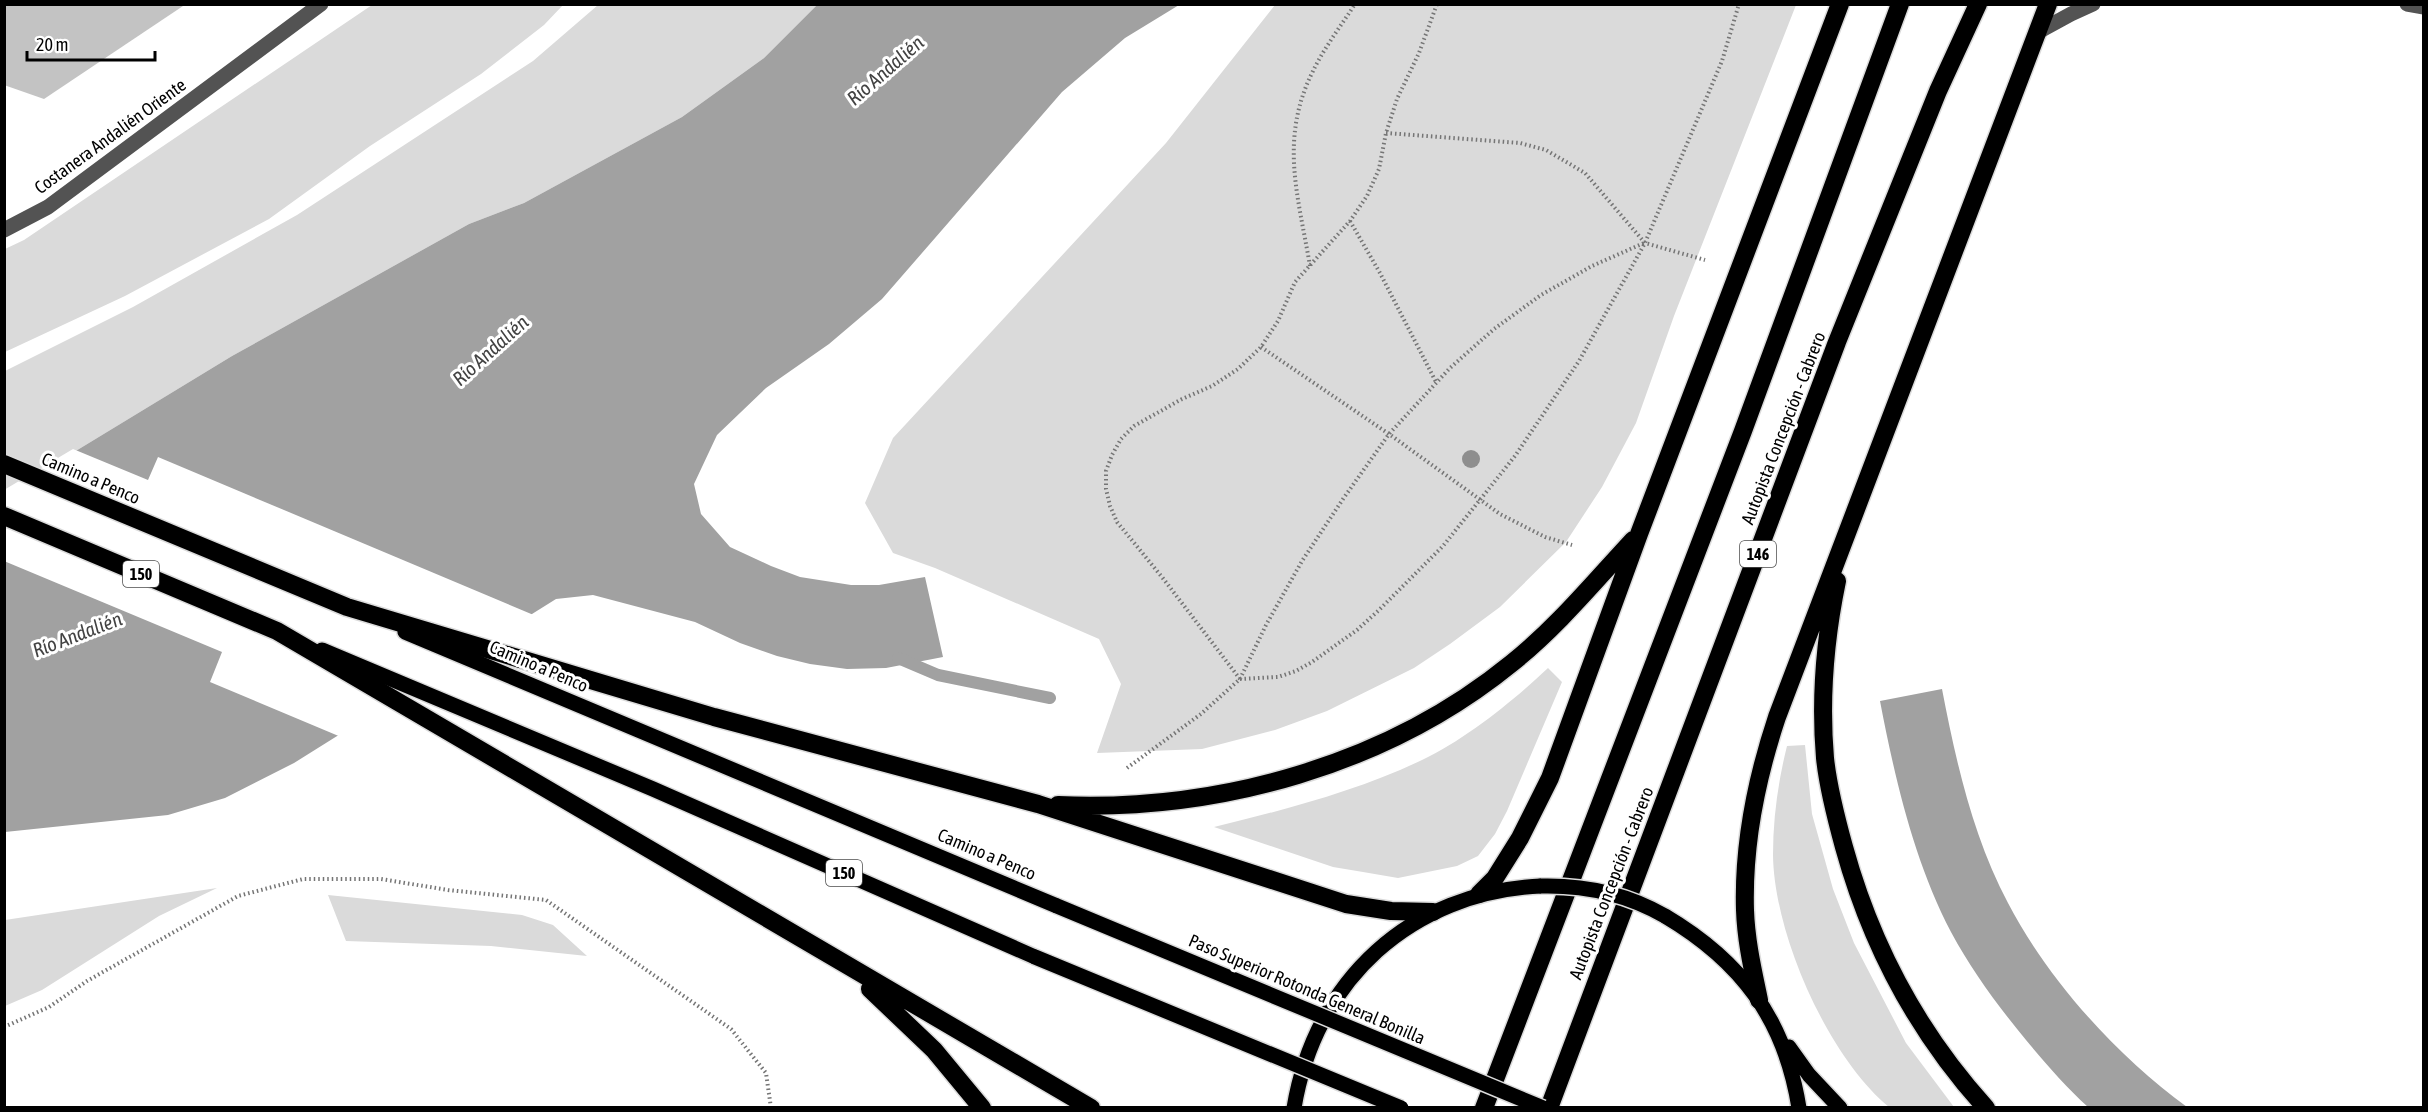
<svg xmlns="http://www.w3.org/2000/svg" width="2428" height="1112" viewBox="0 0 2428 1112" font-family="'Asap Condensed',sans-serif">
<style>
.green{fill:#dadada}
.water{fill:#a1a1a1}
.pier{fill:#fff}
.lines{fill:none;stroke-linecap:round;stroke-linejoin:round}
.stream{stroke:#a1a1a1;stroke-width:12}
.building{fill:#c3c3c3}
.major-casing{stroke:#dbdbdb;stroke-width:18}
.highway-casing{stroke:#dbdbdb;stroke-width:21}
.path{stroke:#757575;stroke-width:4;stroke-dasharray:1.5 3;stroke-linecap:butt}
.minor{stroke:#535353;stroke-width:15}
.major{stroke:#000;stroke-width:15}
.highway{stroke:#000;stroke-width:18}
.major-bridge-casing{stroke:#dbdbdb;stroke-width:18;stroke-linecap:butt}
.major-bridge{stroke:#000;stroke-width:15}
.tree{fill:#8e8e8e}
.labels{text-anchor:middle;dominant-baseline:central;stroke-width:6;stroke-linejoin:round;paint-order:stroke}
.shield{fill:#fff;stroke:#4c4c4c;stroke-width:1.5}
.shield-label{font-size:16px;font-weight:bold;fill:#000}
.street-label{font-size:18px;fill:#000;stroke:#fff}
.water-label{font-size:20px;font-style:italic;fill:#424242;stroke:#fff}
</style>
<rect width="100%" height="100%" fill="#fff"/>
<path class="green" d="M372,5h191l-19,20 -63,49 -111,72 -101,73 -144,77 -120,56v-103l19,-9z
M598,5h219l-53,53 -82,59 -158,86 -55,21 -237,132 -227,138v-123l128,-64 164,-92 236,-154z
M1275,5h521l-122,311 -38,107 -34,64 -36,55 -66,65 -50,37 -36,24 -87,43 -52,19 -73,19 -105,4 24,-69 -22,-45 -164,-71 -42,-15 -28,-50 28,-65 273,-295z
M1548,668l14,14 -55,129 -12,23 -17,22 -21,10 -59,12 -35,-6 -30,-5 -119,-40c70,-17 143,-36 208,-67 44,-21 91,-59 126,-92z
M1805,745l7,69 21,75 21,54 52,100 48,64h-65c-61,-50 -115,-173 -116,-252 0,-37 5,-73 14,-109z
M217,888l-58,28 -117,74 -37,16v-86z
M328,895l194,20 31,10 34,31 -96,-10 -145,-5z"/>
<path class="water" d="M817,5h362l-54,33 -63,54 -180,207 -53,45 -63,44 -49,47 -23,49 7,30 29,33 41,19 29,11 51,8h28l46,-8 18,80 -57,11 -39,1 -37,-5 -33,-8 -37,-13 -45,-21 -102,-27 -37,4 -262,164 -69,35 -57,17 -163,17v-338l227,-138 237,-132 55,-21 158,-86 82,-59z
M1942,689c14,73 31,148 66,214 40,77 109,153 179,204h-99c-22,-20 -43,-44 -62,-67 -28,-34 -54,-69 -75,-108 -37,-71 -56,-153 -71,-231z"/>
<path class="pier" d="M73,449l75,31 10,-23 378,159 -195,121 -131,-55 12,-30 -218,-91v-71z"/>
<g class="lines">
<path class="stream" d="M898,658l40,17 112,23"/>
</g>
<path class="building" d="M4,4h182l-142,95 -40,-14z"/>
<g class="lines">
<g class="major-casing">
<path id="major" d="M405,632l652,274
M322,650l331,139 382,168
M1665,916c76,45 120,103 134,192
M1789,1047l20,28 31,33
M1294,1108c21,-128 117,-216 247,-222"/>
</g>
<g class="highway-casing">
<path id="highway" d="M4,464l343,143 367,110 324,87 308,100 45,7 42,1
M4,516l273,115 814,477
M1837,581c-12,58 -17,118 -12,177 3,29 11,60 19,89 27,98 73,185 142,261
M1058,805c160,7 329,-40 454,-142 45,-36 82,-81 121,-123
M1479,894l16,-16 25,-40 30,-60 89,-244 201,-530
M870,989l64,61 48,58
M1759,1000c-6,-29 -13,-59 -14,-90 -2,-67 11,-130 32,-193l271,-713
M1484,1108l259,-677 157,-427
M1549,1108l288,-766 101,-251 40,-87"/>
</g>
<path class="path" d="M1386,133l134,10 26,7 39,23 60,70 60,17
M1350,221l30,52 56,109
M1310,266c-12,-71 -31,-127 3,-195 11,-23 28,-45 42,-67
M1261,347l128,87 111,80 45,23 27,8
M1240,679l38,-2 18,-6 16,-9 45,-32 22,-20 64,-64 72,-90 64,-95 66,-118 77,-182 17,-57
M1240,679l-78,-102 -45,-55 -7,-16 -4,-17v-18l6,-16 9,-16 13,-13 48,-27 30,-13 26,-17 23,-22 17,-26 17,-39 55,-61 17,-25 12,-27 7,-36 11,-34 22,-46 18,-49
M1127,768l74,-54 39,-35 26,-54 36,-64 41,-62 46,-65 61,-66 44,-39 47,-34 51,-29 52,-23
M4,1027l45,-20 38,-26 151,-85 65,-17h78l67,11 98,10 185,129 35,44 5,35"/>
<path class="minor" d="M2407,4l17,3
M2038,32l33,-18 22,-10
M4,230l44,-23 273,-203"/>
<use href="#major" class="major"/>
<use href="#highway" class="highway"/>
<g class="major-bridge-casing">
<path id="major-bridge" d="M1541,886c43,-1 86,8 124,30
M1057,906l486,202
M1035,957l366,151"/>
</g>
<use href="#major-bridge" class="major-bridge"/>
</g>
<circle class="tree" cx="1471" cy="459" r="9"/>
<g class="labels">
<g class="shield">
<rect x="1740" y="541" width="36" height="26" rx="4.5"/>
<rect x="123" y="561" width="36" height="26" rx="4.5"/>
<rect x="826" y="860" width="36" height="26" rx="4.5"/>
</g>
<g class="shield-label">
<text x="1758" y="554">146</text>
<text x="141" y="574">150</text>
<text x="844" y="873">150</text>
</g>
<g class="street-label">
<text transform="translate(110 136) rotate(-36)">Costanera Andalién Oriente</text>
<text transform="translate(1783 428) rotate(-69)">Autopista Concepción - Cabrero</text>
<text transform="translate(91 478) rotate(23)">Camino a Penco</text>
<text transform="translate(539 666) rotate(23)">Camino a Penco</text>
<text transform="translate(987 854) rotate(23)">Camino a Penco</text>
<text transform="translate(1611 883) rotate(-69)">Autopista Concepción - Cabrero</text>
<text transform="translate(1307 989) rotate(23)">Paso Superior Rotonda General Bonilla</text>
</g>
<g class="water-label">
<text transform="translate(885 70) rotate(-41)">Río Andalién</text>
<text transform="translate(490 350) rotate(-42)">Río Andalién</text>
<text transform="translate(77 634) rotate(-21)">Río Andalién</text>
</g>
</g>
<rect width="2428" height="1112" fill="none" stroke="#000000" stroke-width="12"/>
<path d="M27 51v9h128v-9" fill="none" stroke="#000000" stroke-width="3"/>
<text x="36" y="51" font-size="18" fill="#000000" stroke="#ffffff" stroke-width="4.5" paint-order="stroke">20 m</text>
</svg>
